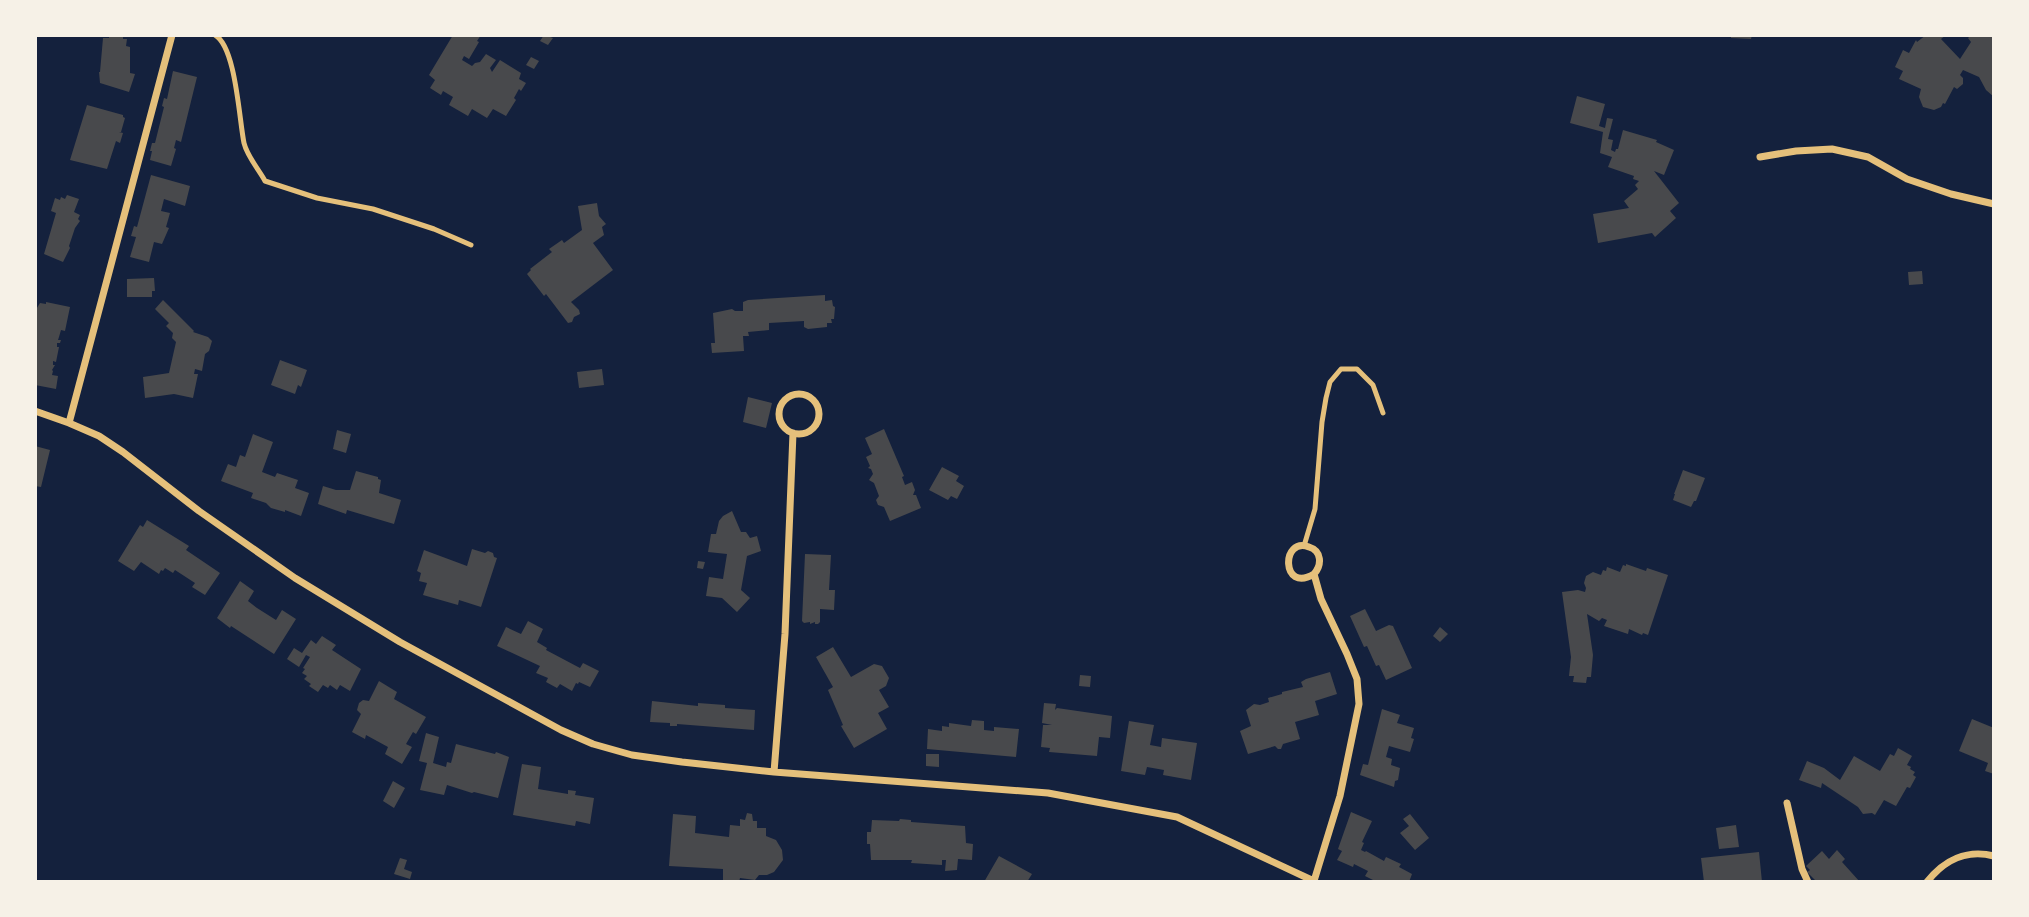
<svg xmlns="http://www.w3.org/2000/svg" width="2029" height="917" viewBox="0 0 2029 917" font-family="'Roboto Serif',serif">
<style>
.building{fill:#48494c}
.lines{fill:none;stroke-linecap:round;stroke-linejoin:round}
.service{stroke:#e5c07b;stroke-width:5}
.minor{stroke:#e5c07b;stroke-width:7}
</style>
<rect width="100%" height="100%" fill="#14213d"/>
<path class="building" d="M109,35h14v4h4l-1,7 4,1v26l5,1 -6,18 -29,-9 -1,-11h1l3,-34h6z
M453,35h28l-4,6 2,1 -10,17 -5,-3 -2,4 10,6 3,-3 5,-1 6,-8 10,6 -6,8 2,4 8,-12 21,13 -2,6 7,4 -5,8 -2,-2 -5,9 2,2 -10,16 -13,-7 -6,9 -15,-9 -4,7 -19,-11 4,-8 -10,-6 -2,4 -11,-7 5,-8 -6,-5z
M544,35l9,3 -5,7 -8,-4z
M1731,35h21l-1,4 -20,-1z
M1926,35h20l-5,4 19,20 11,-17 -3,-4 3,-3h23v62l-8,-7 -7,-13 -16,-7 -3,5 3,3v6l-6,5 -3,-2 -9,17 -2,-1 -2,4 -7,3 -11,-3 -4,-10 2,-8 -22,-10 4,-8 -8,-4 8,-17 6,3 7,-13 1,2z
M531,57l8,4 -5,8 -8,-4z
M173,71l24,6 -16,65 -5,-2 -2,8 2,1 -5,17 -21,-6 2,-9h-2l2,-8h3l9,-36 -2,-1 2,-8 3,1z
M1577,96l28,8 -6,22 6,2 2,-10 6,1 -5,20 5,1 -2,10 4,2 1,-3h2l5,-19 34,10 -1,2 18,8 -10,25 -10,-4 25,32 -9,8 6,7 -21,19 -3,-4 -54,10 -5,-29 36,-6 -5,-7 14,-12 -3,-4 4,-4 -6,-2 1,-3 -26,-9 4,-10 -12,-4 3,-21 -33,-9z
M87,105l36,10v2l2,1 -4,14h-2l4,1 -3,10 -4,-2 -9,28 -37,-9z
M151,175l39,11 -5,20 -21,-7 -3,12 9,2 -4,14 3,1 -7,16 -8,-2 -5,20 -19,-5 6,-20 -5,-1 3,-10 3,1z
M67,195l12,4 -5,13 6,3 -2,4 2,2 -5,7 -6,18 1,2 -7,14 -19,-8 12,-41 -5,-2 4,-13 5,2 1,-3 4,2z
M597,203l2,13 7,8 -4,3 2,8 -11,8 20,27 -42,32 8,8 1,4 -6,3 -2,5 -4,1 -22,-29 -2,2 -17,-22 4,-4 -1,-1 22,-17 -3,-3 13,-9 2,3 18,-13 -4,-24z
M1922,271l1,13 -14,1 -1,-13z
M154,278l1,13h-3v6h-25v-18z
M825,295v6l7,-1 1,6 2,1 -1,12h-3l1,4h-5v4l-19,2 -4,-2v-6l-35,2v7l-21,2 1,4h-6l1,15 -32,2 -1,-10h4l-2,-30 19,-4 3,2h8v-9l5,-2z
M163,300l31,31 -1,1 15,5 4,4 -3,10 -4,3 -3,17 -7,-2 -1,5h4l-5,24 -19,-4 -29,4 -2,-21 26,-4 7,-31 -4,-4 1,-5 -7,-7 3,-3 -14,-14z
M46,302l24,5 -5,24 -4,-1 -2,7 -1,3h3l-1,3h-3v4h2l-3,15 -3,-1v4h2l-3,5 1,1 -1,4 6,1 -2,13 -21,-4v-74l5,-8 6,1z
M280,360l27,10 -6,17 -3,-2 -3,9 -24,-9z
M602,369l2,16 -25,3 -2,-16z
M748,397l24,6 -6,25 -23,-6z
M884,429l20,47 -2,1 3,8 7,-3 3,8 -2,5h3l5,13 -31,13 -6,-14 -6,-2 -2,-5 3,-4 -5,-13 -5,-3 4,-6 -2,-5 -3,-1 2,-2 -4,-9 6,-3 -7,-16z
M337,430l14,4 -5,19 -13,-4z
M253,434l20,8 -11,30 13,5 2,-4 21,7 -3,8 14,5 -8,23 -16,-6v2l-14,-4 -5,-5 -15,-5 2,-5 -32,-12 7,-17 8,3 4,-12 5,2z
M35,446l15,4 -9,37 -6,-1z
M942,467l17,9 -3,5 8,5 -7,13 -6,-3 -3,4 -19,-10z
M1683,470l22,8 -9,23h-2l-3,6 -18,-7 2,-6h-1z
M356,471l22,6v2l3,1 -2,13 22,7 -7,24 -47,-14 -1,4 -28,-10 5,-18 13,4h14z
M732,511l9,21h5l4,6 7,-2 4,15 -14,5 -6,34 9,8 -13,14 -15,-14 -16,-2 3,-19 14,2 4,-25 -19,-2 3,-18h5l3,-13 4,-5z
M147,520l42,26 -3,4 34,23 -15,22 -13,-8 3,-4 -20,-13 -2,3 -8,-5 -2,3 -2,-1 -2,4 -18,-12 -7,9 -16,-10 22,-36 3,2z
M472,549l13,4 3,-2 5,2 1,4 3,1 -16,49 -22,-7 -1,5 -35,-10 4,-12 -8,-2 2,-8 -4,-2 7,-21 43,16z
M805,554l26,1 -2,35h6l-1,20 -14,-1v13l-2,2h-3v-2l-5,2v-2l-6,1 -2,-2z
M698,561l7,1 -2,7 -6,-1z
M1626,564l20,7 1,-3 21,7 -20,60 -5,-2 -1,2 -13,-6 -1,5 -24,-8 3,-6 -5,-2 -3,3 -12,-7 6,41 -2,22h-4l-1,6 -13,-1 1,-6h-5l2,-19 -9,-65 16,-2 7,2 1,-4 -2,-5 2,-7 7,-4 8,3 2,-5 3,1 1,-4 13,5 3,-7 3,1z
M240,581l14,10 -6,10 9,7 19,12 6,-10 14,9 -22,35 -43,-28 -1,2 -13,-10z
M1365,609l11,22 13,-6 4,1 19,42 -26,12 -7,-15 -3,1 -9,-20 -3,1 -14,-31z
M528,621l15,8 -6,13 10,6 -1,2 34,18 3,-5 16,8 -9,16 -11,-5 -1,2 -2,-1 -4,8 -12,-7 -3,4 -11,-6 2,-4 -12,-5 4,-7 -43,-20 9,-19 15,7z
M1440,627l8,7 -8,8 -7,-6z
M322,636l14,9 -4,5 29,19 -11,22 -10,-6 -3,5 -7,-5 -2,3 -5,-3 -5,7 -9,-6 2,-2 -7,-5 3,-3 -5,-3 3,-4 -2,-1 7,-11 -4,-2 -7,12 -12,-8 7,-11 8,5 9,-13 5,4z
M833,647l18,30 23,-13 8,2 7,12 -3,8 -7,4 10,17 -11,6 9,16 -33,19 -13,-22 2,-1 -15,-35 5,-3 -17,-30z
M1330,672l7,22 -22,7 4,14 -24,7 5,17 -17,5 -2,5h-3l-3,-3 -27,8 -8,-23 11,-5 -5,-16 8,-6 6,1 9,-3 -1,-4 14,-4v-2l21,-5 -2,-5 5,-3z
M1080,675l11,1 -1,11 -11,-1z
M379,681l18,11 -3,7 32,18 -10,17 -3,-2 -7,12 6,3 -10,17 -17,-10 3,-7 -22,-12 -1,4 -13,-7 9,-18 -4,-4 2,-7 4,-3 6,1z
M652,701l46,5v-3l27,2v3l30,2 -1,20 -77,-6v2h-7v-3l-20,-1z
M1044,703l12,1 -1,6 2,-2 55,8 -2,22 -11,-1 -2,19 -48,-4 1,-4 -9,-1 2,-22h9l-10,-2z
M1382,709l18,6 -3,8 17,5 -3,10 3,1 -4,13 -21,-6 -3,11 6,2 -1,6 9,3 -2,12 -3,1 -1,6 -34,-12 3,-11 5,1z
M1972,719l22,9v46l-9,-3 3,-8 -29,-12z
M972,720l12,1v9l10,1v-4l25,2 -3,28 -89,-8 1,-20 14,2v-5l7,1v-4l22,3z
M1129,721l25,4 -4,20 11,2 1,-9 35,5 -6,37 -28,-5 1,-5 -17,-3 -2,8 -24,-4z
M426,733l13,4 -6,26 13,4 1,-5 4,1 5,-19 39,10 1,-2 13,5 -11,41 -24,-6 -2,1 -25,-8 -3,10 -24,-5 7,-27 -8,-2z
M1898,748l14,8 -5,9 4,2 -1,2 5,3 -2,3 3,2 -6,11 -3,-1 -11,19 -12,-6 -9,15 -3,-2 -9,1 -5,-7 -36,-24 -1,5 -22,-8 8,-19 17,7 16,12 14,-24 26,15 10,-17 4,2z
M926,754h13v13l-13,-1z
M522,764l19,3 -3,22 30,5v-4l8,1 -1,4 19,3 -4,26 -14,-3 -1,5 -62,-11z
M393,781l12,7 -11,20 -11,-7z
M1351,812l21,9 -10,21 2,1 -3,7 4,2 1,-1 18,10 2,-4 15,7 -2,3 13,7 -3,8h-32l-12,-6 3,-5 -14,-7 -1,3 -16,-7 5,-9 -4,-2z
M747,813l5,1 1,7h4v7h9v8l10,4 6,10 1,10 -9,12 -7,3h-8l-4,5 -15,-2 -1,4h-14l-2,-1v-12l-54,-3 4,-52 23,2 -1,17 34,4 1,-12 10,1v-7l5,1z
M1410,814l19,24 -14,12 -15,-17 9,-7 -6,-7z
M900,819l11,1v2l54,4 1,17 7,1 -1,16 -14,-1 -1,11 -12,1 1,-11h-4v5l-31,-2 1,-3h-41l-1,-16h-3v-12h4l1,-12 27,1z
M1736,825l3,22 -20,2 -3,-21z
M1837,850l8,9 -3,3 18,20h-43l-10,-10 3,-2 -4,-4 16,-15 7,8z
M1759,852l3,30h-58l-3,-24z
M999,856l33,18 -5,8h-43z
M400,858l7,2 -3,9 8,3 -2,7 -16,-5z"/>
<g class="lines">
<path class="service" d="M215,35c21,12 24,84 29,108 3,13 15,27 21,38l52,17 56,11 61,20 37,16
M1304,546l11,-37 7,-87 4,-24 4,-16 11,-13h16l16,16 10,28"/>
<path class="minor" d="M1760,157l36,-6 36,-2 36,8 39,22 44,15 43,10
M779 414a20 20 0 1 1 40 0a20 20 0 1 1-40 0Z
M35,411l34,12 30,13 24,16 76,59 96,67 105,64 161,88 32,14 39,11 50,7 92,10 274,21 129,24 139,65
M69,423l103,-388
M774,772l11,-138 8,-201
M1787,803l15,66 6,13
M1314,881l26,-85 19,-92 -2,-25 -10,-25 -26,-55 -7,-25c8,-9 8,-23 -5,-27 -28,-11 -28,47 5,27
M1927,882c17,-22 40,-33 67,-26"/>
</g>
<rect width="2029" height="917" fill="none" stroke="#f6f1e7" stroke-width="74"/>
</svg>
